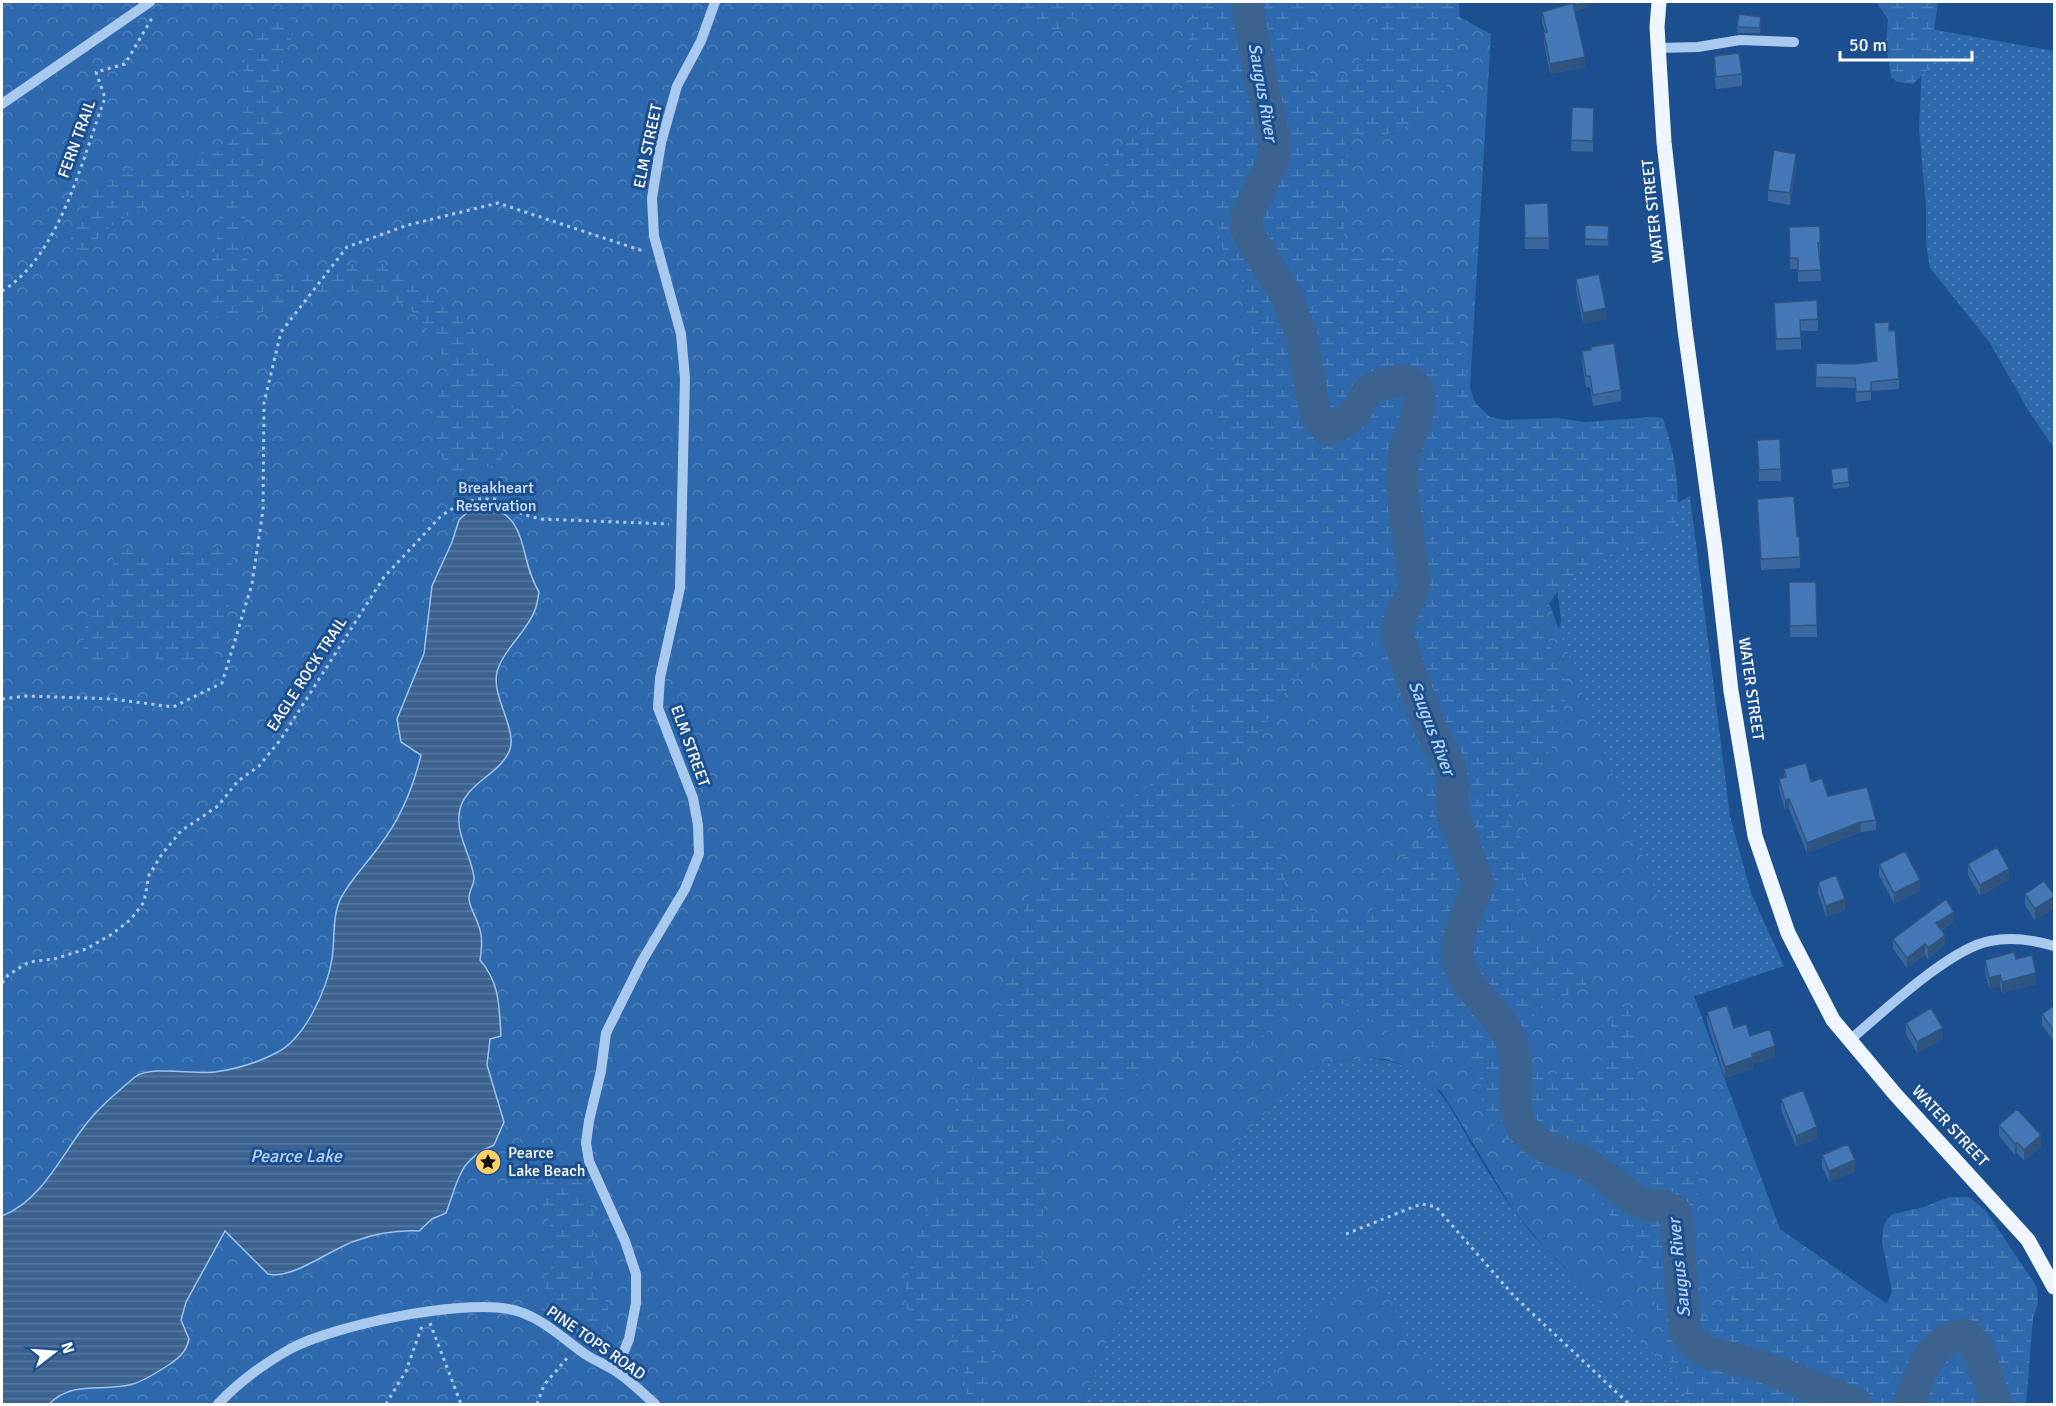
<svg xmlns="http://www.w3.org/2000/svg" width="2056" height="1406" viewBox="0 0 2056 1406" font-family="Signika,sans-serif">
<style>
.green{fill:url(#green-dots)}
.forest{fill:url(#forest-crowns)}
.wetland{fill:url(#wetland-marsh);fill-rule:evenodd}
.water{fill:url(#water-rules);stroke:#9cc4f0;stroke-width:1.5}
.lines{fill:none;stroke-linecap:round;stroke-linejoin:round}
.river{stroke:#3c6290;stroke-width:32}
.path{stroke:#a9c9ee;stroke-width:3;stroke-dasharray:3 4.5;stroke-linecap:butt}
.minor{stroke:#a9c9ee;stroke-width:10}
.major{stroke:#f0f6ff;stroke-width:15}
.wall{fill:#3a679d}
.shaded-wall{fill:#305480}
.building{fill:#4478b7;stroke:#305480;stroke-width:1.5}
.labels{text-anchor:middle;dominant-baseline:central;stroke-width:6;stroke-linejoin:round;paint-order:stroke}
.street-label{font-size:16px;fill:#fff;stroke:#1b4f8f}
.park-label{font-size:16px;fill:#cfe3fa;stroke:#1b4f8f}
.poi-label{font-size:16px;fill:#fff;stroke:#1b4f8f;text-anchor:start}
.water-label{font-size:18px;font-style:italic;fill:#b5d3f5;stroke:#1b4f8f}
</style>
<defs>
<pattern id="green-dots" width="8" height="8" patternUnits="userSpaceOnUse" patternTransform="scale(1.5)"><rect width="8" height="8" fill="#2e69ad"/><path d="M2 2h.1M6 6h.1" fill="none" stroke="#4d80b9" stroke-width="1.8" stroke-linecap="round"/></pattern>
<pattern id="forest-crowns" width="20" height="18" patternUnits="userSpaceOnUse" patternTransform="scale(1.5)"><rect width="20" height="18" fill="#2e69ad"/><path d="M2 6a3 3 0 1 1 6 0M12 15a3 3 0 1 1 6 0" fill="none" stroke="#4d80b9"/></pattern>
<pattern id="wetland-marsh" width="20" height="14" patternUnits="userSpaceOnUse" patternTransform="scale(1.5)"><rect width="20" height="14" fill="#2e69ad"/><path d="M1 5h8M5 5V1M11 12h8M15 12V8" fill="none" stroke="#4d80b9"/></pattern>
<pattern id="water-rules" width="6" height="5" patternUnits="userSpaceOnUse" patternTransform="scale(1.5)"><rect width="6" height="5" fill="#3c6290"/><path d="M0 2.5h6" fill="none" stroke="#597aa1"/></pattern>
</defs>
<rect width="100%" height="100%" fill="#1b4f8f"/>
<path class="green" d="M1919,27l135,24v397l-26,-38 -38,-67 -60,-75 -4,-25v-37l-7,-77 3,-67z
M1690,496l40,320 21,77 33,73 -92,31 -141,-347 10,-28 -4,-36 10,-26z
M1362,1058c70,2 83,41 114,94 20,34 42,68 69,96 59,63 137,107 207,156h-671l31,-74 35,-62 57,-88 67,-73 34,-32 20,-12z"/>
<path class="forest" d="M2,2h1429l60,32 -21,354 310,841 143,100 -218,75 -160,-156 -31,-37 -72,-119 -40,-28 -18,-5 -22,-1 -37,5 -20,12 -34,32 -67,73 -57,88 -35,62 -31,74h-1032c23,-22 51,-13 80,-19 11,-3 49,-37 60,-46l-8,-19 5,-18 39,-71 43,43c24,6 63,-25 87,-33 22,-8 41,-11 64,-10l13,-12 14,-6c13,-34 12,-53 48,-68l10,-23 -17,-57 4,-93 -11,-12c3,-19 2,-33 -9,-48l-12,-99 10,-22 32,-26 11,-29 -13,-42 -2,-21 15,-30 23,-33 4,-18 -9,-15 -8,-41 -63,-16 -31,87v26l-12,43 -9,73 9,1 5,5 -6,26 -14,33 -19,30 -50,117 -9,34 -29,45 -19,14 -28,12 -33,6 -30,1 -19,-2 -27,4 -32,27 -22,25 -34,50 -30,32 -18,7z
M1362,1282h12l14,11 16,39 49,72h-197l12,-23 53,-73z"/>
<path class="wetland" d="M1019,2h62l-14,25 -14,3 -16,-9z
M1195,2h123c-16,27 -19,49 -5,78 47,13 60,-45 71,-78h75c3,60 -8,114 -73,132 -14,3 -28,-1 -42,1l8,59 -8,16v31l6,12 8,6 38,-2 7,14 3,35 49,4 6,14 -1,20 13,57 17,16 16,3 51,-2 28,4 67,-5 11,1c12,38 22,82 8,121 -17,12 -39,9 -58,15 -10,4 -35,19 -43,26 -29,24 -31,42 -15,76 2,4 6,7 8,11 5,11 1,43 -1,55 -9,36 -38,58 -54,90l5,19 14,11 5,25 -8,16 -9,39c16,33 54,23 76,48 1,28 -41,23 -55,42 -11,15 -7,38 -7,55l17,8 50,-7c17,-18 10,-42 22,-61h9l8,16 3,55 -3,9 5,18 50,40 7,14 2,22 -4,44 -6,13 4,67 13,12c45,-3 17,-72 58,-55l34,46 16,11 51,4 20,-14 7,-18 -10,-49 2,-17 4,-7 5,-4 31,-7 25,-10h20l17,14 51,76 1,16 -5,15 -7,86h-336l-22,-45 -20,-88 -65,-94 -16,-10 -29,-3 -42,-35 -13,-23 -3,-27 -4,-11 -11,-12 -23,-10 -14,1 -24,-5 -55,-36 -32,-9 -8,1 -21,13 -34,35 -24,10 -45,-2 -33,12 -17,9 -12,12 -34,13 -25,25 -11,22 -12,83 2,22 -5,23 -7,18 -27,38 -13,30 -4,16 4,27h-23c-3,-22 -4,-62 -24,-76 -7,-6 -23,-7 -32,-8l-6,-15 -1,-17 16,-62 9,-22 23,-89 19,-35 26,-62 29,-119 17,-25 26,-27 47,-39 50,-35 8,-10 14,-26 9,-94 6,-32 -1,-63 5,-40 -3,-32 21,-95 15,-27 1,-8 9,-12 1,-7 -5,-5 -2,-37 -19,-28 -6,-16 -4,-34c-3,-2 -7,-7 -11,-9 -17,-10 -50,12 -71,8 -12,-19 -23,-18 -30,-42 7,-8 14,-16 22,-24 25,-25 64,-47 71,-84 -18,-31 -5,-26 -2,-54zM1377,645l13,37 9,8 17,26 6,66 10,46c-14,14 -29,28 -40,44 -8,13 -9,30 -22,40 -13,11 -24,7 -39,4 -72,-13 -28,-39 -62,-81 -12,-14 -29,-20 -40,-37l7,-31 58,-88 16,-11 23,-7 14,-10z
M1876,2h62l-9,66 -16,16 -16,-2 -6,-5 -5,-32 2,-26z
M296,17c1,18 -15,36 -17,55 -2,19 9,39 4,59 -2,11 -12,21 -18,31 -11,16 -30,78 -19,95 26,42 92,1 132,6 29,5 47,24 69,41 5,3 11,6 15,10 10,9 14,24 23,34 9,9 29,25 30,39 1,18 -5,31 -10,47 -4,11 2,19 -6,30l-46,11 -5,-1 -4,-5c-1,-19 -14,-39 -11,-58 2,-16 19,-31 12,-48 -34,-86 -87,-80 -165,-57 -25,8 -48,19 -75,9 -14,-31 54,-134 -23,-118 -30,6 -65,19 -86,43 -4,5 -6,10 -11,15l-8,1 -7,-7c1,-74 68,-79 125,-94 8,-3 20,-1 27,-6 52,-35 -18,-117 74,-132z
M120,547c13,1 24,10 37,10 26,0 51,-19 76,-4l-5,58 -14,46 -13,9h-14l-42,-10 -49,7 -13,-8 2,-29 29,-52 -2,-24z
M560,1169l12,1 8,8 15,39 -3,26 4,10 -5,32c3,4 7,6 11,9 6,7 6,15 6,23 1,19 -5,25 -24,30l-34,-25 -11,-15 13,-42 -2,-41 -13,-36 1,-8z"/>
<path class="water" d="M480,504c52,10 37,53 59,88 -1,6 -2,13 -4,18 -8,22 -31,38 -38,62 -6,25 22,59 12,80 -12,25 -47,32 -50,63 -2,21 12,41 15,62 1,8 -6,14 -5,22 1,10 6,15 9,25 5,12 4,23 2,36 20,23 19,46 21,76l-11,3 -3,26 17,57 -10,23c-36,15 -35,34 -48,68l-14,6 -13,12c-23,-1 -42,2 -64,10 -24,8 -63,39 -87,33l-43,-43 -39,71 -5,18 8,19c-3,13 -9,18 -19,25 -12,8 -24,16 -37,20 -31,9 -58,-5 -84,20h-47v-188c38,-15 57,-56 81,-88 15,-20 33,-35 52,-51 16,-12 59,-2 80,-5 21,-3 42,-9 61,-19 29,-14 51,-64 56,-94 3,-20 0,-46 10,-63 10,-18 26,-34 38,-51 21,-27 33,-57 41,-90l-20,-13 -4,-23 27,-66 8,-67 20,-44 7,-22 16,-15z"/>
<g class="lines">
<path class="river" d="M1247,2l9,57 18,77 -1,24 -26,55 -1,15 37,60 18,44 15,83 12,13c10,-4 20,-9 27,-18 5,-6 9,-18 15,-22 8,-5 27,-10 36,-9 30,7 0,58 -2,74 -6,34 4,71 7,105 1,8 4,20 2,28 -5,18 -15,26 -16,47l33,93 20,38 3,19 -2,25 28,75c-10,24 -27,52 -20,79 9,31 46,51 54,84 7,29 -8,69 20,91 16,13 44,18 62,30 15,10 28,24 44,33 13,8 21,-3 37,11l9,118 8,11 11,9 60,16 93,37
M1908,1404c12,-29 21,-66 57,-69l12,11 19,58"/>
<path class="path" d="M2,291c58,-35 80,-132 103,-193l-9,-26 29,-8 27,-46
M2,699l25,-3 86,3 60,8 49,-24 30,-99 11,-74 1,-107 17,-71 66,-85 61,-22 90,-22 145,48
M2,983l6,-8 21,-13 25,-3 32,-10 26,-15 19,-15 13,-17 5,-27 13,-21 19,-23 37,-25 20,-25 21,-15 22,-27 103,-162 57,-61 17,-11 20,-6h18l26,15 18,5 129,5
M1346,1234l67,-27 9,-3 14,3 78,89 115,108
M430,1323l31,81
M386,1404l20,-33 16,-45
M537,1404l7,-19 24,-28"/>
<path class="minor" d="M1658,48l40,-1 42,-7 54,2
M2,104l148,-102
M1850,1040c32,-27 100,-92 140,-99 21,-4 44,-1 64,5
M616,1371l13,-32 7,-36v-29l-11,-33 -36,-80 -3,-18 3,-22 12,-50 5,-38 36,-72 43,-72 14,-35 -1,-29 -5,-27 -35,-90 2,-30 20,-90 5,-210 -4,-44 -27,-98 -2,-38 9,-55 16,-57 24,-45 14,-39
M218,1404c20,-21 47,-41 72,-55 44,-24 169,-49 218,-40 30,5 53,28 77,45 10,7 22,11 32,18 14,9 26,22 38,32"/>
<path class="major" d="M1659,2l-2,25 7,115 21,188 30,218 16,143 24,145 33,97 45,87 62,74 133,146 26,47"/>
</g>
<path class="wall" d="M1572,2h17v5l-14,4 10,56 -35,7 -6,-31v-10l1,-1 -3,-10v-10l30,-9z
M1761,23l-1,10h-23v-6z
M1714,56l28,18v12l-26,3 -2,-22z
M1572,107l22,1 -1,44 -22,-1z
M1796,165l-6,40 -22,-4v-11z
M1548,203l1,46h-24l-1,-45z
M1585,225l24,1 -1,20 -23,-1z
M1820,226v28h-1l2,27 -23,1v-13h-8l-1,-30z
M1576,279l30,40 -23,5 -7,-34z
M1774,303l44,16v12h-17v18l-25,1z
M1874,323l15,8 10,48v10l-28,2v9l-15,2 -1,-14 -39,-1v-24l38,1 22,-3z
M1582,351l39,39v11l-28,5 -3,-19h-4l-4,-25z
M1757,440l24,29v12h-22z
M1831,469l18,13v5l-16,2z
M1757,499l40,37 3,21v11l-39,2z
M1816,582l1,55h-27l-1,-43z
M1784,769l27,13 17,14 48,24v10l-15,2 -54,21 -18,-44 -4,1 -6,-21v-10l5,-1z
M1879,864l41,27 -26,13 -15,-29z
M1968,864l41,16 -29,16 -12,-21z
M1818,882l27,28 -19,7 -8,-24z
M2025,894l30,2 -20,25 -10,-16z
M1954,922l-12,8 3,15 -17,14 -3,-4 -18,13 -14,-19v-10z
M2016,959l20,25 -34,9 -2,-7 -11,3 -4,-18v-11z
M2055,1005v38l-13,-18v-11z
M1707,1012l43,24 25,21 -22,7v5l-28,9 -18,-55z
M1906,1023l37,16 -26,14 -11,-19z
M1781,1099l36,39 -21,9 -15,-37z
M1999,1125l42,22 -17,14 -7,-8 -2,2 -16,-19z
M1822,1155l33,16 -26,11 -7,-16z"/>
<path class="shaded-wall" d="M1589,2v5l-14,4v-6z
M1585,57v10l-35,7v-10z
M1796,154v11l-6,40v-12z
M1606,308v11l-23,5v-11z
M1789,799v10l-4,1v-10z
M1861,822v10l-54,21v-10z
M2009,869v11l-29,16v-11z
M1920,880v11l-26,13v-11z
M2055,896v12l-20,13v-12z
M1845,899v11l-19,7v-11z
M1954,912v10l-18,11v-10z
M1945,935v10l-17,14v-11z
M1925,944v11l-18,13v-10z
M2036,973v11l-34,9v-11z
M2000,975v11l-11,3v-11z
M1943,1028v11l-26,14v-11z
M1775,1046v11l-22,7v5l-28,9v-11l27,-13z
M1817,1127v11l-21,9v-11z
M2041,1135v12l-17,14v-11z
M2017,1142v11l-2,2v-11z
M1855,1160v11l-26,11v-11z"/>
<path class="building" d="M1574,2h14l-13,3z
M1573,3l12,54 -35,7 -6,-31 3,-1 -5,-20z
M1739,14l22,3 -1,11 -23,-1z
M1739,53l3,21 -26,3 -2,-21z
M1572,107l22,1 -1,33 -22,-1z
M1774,150l22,4 -6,39 -22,-3z
M1548,203l1,35h-24l-1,-34z
M1585,225l24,1 -1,14 -23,-1z
M1820,226v17h-2l3,27 -23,1v-13h-8l-1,-31z
M1599,274l7,34 -23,5 -7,-34z
M1817,300l1,19 -18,1 1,18 -25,1 -2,-36z
M1889,322v9l6,-1 4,49 -28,3v9l-15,1 -1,-14 -39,-1v-14l38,1 23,-3 -3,-38z
M1614,343l7,47 -28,5 -3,-19h-4l-4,-25 9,-1v-3z
M1780,439l1,30 -22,1 -2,-30z
M1848,467l1,15 -16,2 -2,-15z
M1794,496l3,40h2l1,21 -39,2 -4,-60z
M1789,582h27l1,43 -27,1z
M1806,763l5,19 11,-4 6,18 39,-9 9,33 -15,2 -54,21 -18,-44 -4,1 -6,-21 7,-2 -2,-8z
M1997,847l12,22 -29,16 -12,-21z
M1905,851l15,29 -26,13 -15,-29z
M1836,875l9,24 -19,7 -8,-24z
M2044,881l11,15 -20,13 -10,-15z
M1946,899l8,13 -18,11 9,12 -17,13 -3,-4 -18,14 -14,-19z
M2014,952l2,7 16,-4 4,18 -34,9 -2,-7 -11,3 -4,-18z
M1727,1005l7,23 12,-4 4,12 20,-7 5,17 -23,8 1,3 -28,10 -18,-55z
M2055,1005v28l-13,-19z
M1931,1008l12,20 -26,14 -11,-19z
M1803,1090l14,37 -21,9 -15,-37z
M2017,1109l24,26 -17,15 -7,-8 -2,2 -16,-19z
M1848,1144l7,16 -26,11 -7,-16z"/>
<defs>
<g id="sight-disc" transform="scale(1.35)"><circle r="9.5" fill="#ffd166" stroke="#1b4f8f"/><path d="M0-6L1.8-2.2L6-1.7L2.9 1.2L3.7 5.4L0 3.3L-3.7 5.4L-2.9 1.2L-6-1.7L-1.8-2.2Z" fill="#111"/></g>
</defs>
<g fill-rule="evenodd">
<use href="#sight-disc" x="488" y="1162"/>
</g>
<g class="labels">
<g class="street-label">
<text transform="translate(77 139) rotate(-70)">FERN TRAIL</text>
<text transform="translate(648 146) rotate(-78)">ELM STREET</text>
<text transform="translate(1653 211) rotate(-96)">WATER STREET</text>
<text transform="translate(307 674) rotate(-57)">EAGLE ROCK TRAIL</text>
<text transform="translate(1751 689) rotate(82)">WATER STREET</text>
<text transform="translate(690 746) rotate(70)">ELM STREET</text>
<text transform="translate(1950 1126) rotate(47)">WATER STREET</text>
<text transform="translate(596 1343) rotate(35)">PINE TOPS ROAD</text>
</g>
<g class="park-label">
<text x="496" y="488">Breakheart<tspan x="496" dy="18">Reservation</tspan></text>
</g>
<g class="poi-label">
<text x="508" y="1153">Pearce<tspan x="508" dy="18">Lake Beach</tspan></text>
</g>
<g class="water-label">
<text transform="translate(1263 92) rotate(80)">Saugus River</text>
<text transform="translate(1432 728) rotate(69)">Saugus River</text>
<text x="296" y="1156">Pearce Lake</text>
<text transform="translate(1679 1268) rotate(-96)">Saugus River</text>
</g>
</g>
<rect width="2056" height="1406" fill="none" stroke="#ffffff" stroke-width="6"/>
<g transform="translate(54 1352) rotate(73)" stroke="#1b4f8f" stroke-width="4.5" paint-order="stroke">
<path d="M0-4.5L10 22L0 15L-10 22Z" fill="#ffffff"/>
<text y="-9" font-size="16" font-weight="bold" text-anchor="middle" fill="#ffffff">N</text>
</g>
<path d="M1840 51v9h132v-9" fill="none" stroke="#ffffff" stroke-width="3"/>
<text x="1849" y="51" font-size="18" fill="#ffffff" stroke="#1b4f8f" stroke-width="4.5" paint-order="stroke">50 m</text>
</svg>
